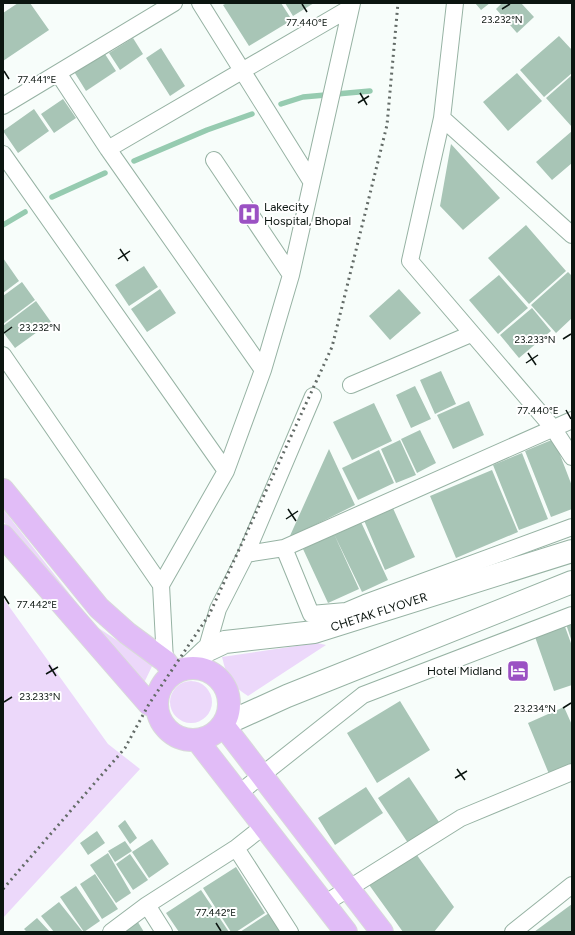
<svg xmlns="http://www.w3.org/2000/svg" width="575" height="935" viewBox="0 0 575 935" font-family="Figtree,sans-serif">
<style>
.green{fill:#ecd8fa}
.lines{fill:none;stroke-linecap:round;stroke-linejoin:round}
.stream{stroke:#96cbb0;stroke-width:5.5}
.building{fill:#a8c5b6}
.street-casing{stroke:#96b2a3;stroke-width:18}
.secondary-casing{stroke:#96b2a3;stroke-width:24}
.primary-casing{stroke:#d8dad9;stroke-width:24}
.street{stroke:#fff;stroke-width:16}
.secondary{stroke:#fff;stroke-width:22}
.primary{stroke:#e1bcf7;stroke-width:22}
.rail{stroke:#636b67;stroke-width:3;stroke-dasharray:2 4;stroke-linecap:butt}
.ticks{fill:none;stroke:#0b1510;stroke-width:1.5}
.labels{text-anchor:middle;dominant-baseline:central;stroke-width:4;stroke-linejoin:round;paint-order:stroke}
.poi-label{font-size:12px;fill:#0b1510;stroke:#fff;text-anchor:start}
.street-label{font-size:12px;fill:#0b1510;stroke:#fff}
.ticks-label{font-size:10px;text-anchor:middle;fill:#0b1510;stroke:#fff;stroke-width:4;stroke-linejoin:round;paint-order:stroke}
</style>
<rect width="100%" height="100%" fill="#f7fdfa"/>
<path class="green" d="M3,509l91,116 39,26 22,9 -11,23 -64,-60 -77,-102z
M3,598l105,146 32,25 -137,149z
M317,643l9,2 -78,51c-18,-12 -21,-19 -26,-39z
M170 702a21 21 0 1 1 42 0a21 21 0 1 1-42 0Z"/>
<g class="lines">
<path class="stream" d="M281,104l22,-7 67,-6
M134,161l73,-31 45,-16
M52,197l53,-24
M3,225l22,-13"/>
</g>
<path class="building" d="M18,3h12l19,27 -46,31v-48z
M227,3h54l11,17 -43,26 -26,-41z
M285,3h29l-21,13z
M475,3h15l-9,7z
M502,3h19l13,14 -17,16 -21,-24z
M559,36l13,14v23l-28,24 -24,-27z
M133,38l10,16 -23,16 -11,-17z
M161,48l24,38 -15,10 -24,-38z
M103,51l13,20 -30,20 -13,-21z
M517,73l25,28 -34,30 -25,-29z
M572,75v52l-26,-29z
M63,99l13,19 -22,15 -13,-19z
M34,109l15,22 -31,22 -15,-22z
M572,131v32l-20,17 -16,-18z
M451,144l49,54 -37,32 -23,-24z
M526,225l40,46 -37,33 -41,-46z
M3,258l16,23 -16,12z
M144,266l14,21 -29,19 -14,-21z
M568,272l4,4v42l-16,15 -25,-28z
M499,275l29,33 -30,26 -29,-34z
M22,282l13,18 -32,24v-28z
M160,289l16,24 -29,19 -16,-23z
M399,289l22,24 -31,27 -21,-24z
M36,301l15,21 -36,26 -12,-16v-6z
M532,308l19,23 -32,27 -19,-23z
M441,371l15,33 -21,10 -15,-34z
M415,386l16,33 -20,9 -15,-33z
M469,401l15,34 -31,14 -16,-34z
M374,403l18,38 -40,19 -19,-38z
M420,430l16,33 -19,10 -16,-34z
M554,439l18,47v23l-21,8 -26,-66z
M400,440l16,35 -20,8 -15,-34z
M329,449l26,56 -66,33z
M379,450l15,33 -36,17 -16,-32z
M522,453l26,66 -29,11 -26,-65z
M492,470l26,62 -62,26 -26,-62z
M392,506l23,51 -30,13 -22,-52z
M361,522l27,58 -26,12 -28,-58z
M334,534l25,55 -31,14 -25,-54z
M572,622v20l-6,-18z
M564,624l8,22v39l-18,6 -20,-57z
M400,701l30,49 -53,33 -30,-50z
M564,707l8,18v40l-23,9 -21,-51z
M409,777l30,45 -31,21 -30,-45z
M366,787l17,26 -48,32 -17,-27z
M125,820l12,18 -7,6 -12,-18z
M97,831l8,12 -17,12 -8,-12z
M152,839l17,25 -20,14 -17,-26z
M125,841l7,10 -17,11 -7,-11z
M414,851l40,56 -20,25h-31l-36,-50z
M108,853l23,40 -15,10 -26,-38z
M130,854l18,26 -15,10 -17,-26z
M236,867l29,46 -29,19h-5l-28,-44z
M95,874l23,35 -16,10 -22,-35z
M76,886l24,35 -16,11 -24,-35z
M201,890l28,42h-50l-13,-19z
M59,902l24,30h-29l-13,-16z
M572,904v28h-38z
M269,913l12,19h-41z
M37,918l13,14h-23l-3,-3z
M136,919l8,13h-29z"/>
<g class="lines">
<g class="street-casing">
<path id="street" d="M200,3l111,178
M455,3l-13,115 -32,143 143,167 19,29
M58,73l50,76 155,221
M3,106l171,-103
M442,118l130,117
M108,149l242,-141
M3,154l223,317
M214,160l77,115
M3,355l158,230
M351,385l120,-51
M284,548l27,66 35,-3 19,-8 207,-76
M246,554l38,-6 288,-128
M206,651l12,-42 28,-55 67,-158
M165,661l-4,-76 65,-114 37,-101 28,-95 61,-272
M238,794l125,-99 209,-80
M236,848l28,-22
M324,904l137,-86 111,-46
M147,905l17,27
M111,932l36,-27 89,-57 54,84
M513,932l59,-47"/>
</g>
<g class="secondary-casing">
<path id="secondary" d="M188,668l18,-17 19,-9 89,-10 258,-81
M223,725l64,-29 285,-114"/>
</g>
<g class="primary-casing">
<path id="primary" d="M3,490l96,118 28,25 38,28 9,12
M3,536l146,168 8,4
M157 704a36 36 0 1 1 72 0a36 36 0 1 1-72 0Z
M223,725l159,207
M197,740l149,192"/>
</g>
<use href="#street" class="street"/>
<use href="#secondary" class="secondary"/>
<use href="#primary" class="primary"/>
<path class="rail" d="M3,889l122,-141 24,-44 60,-89 123,-268 55,-222 11,-122"/>
</g>
<path class="ticks" d="M302,4l5,8M502,9l8,-5M4,71l5,8M360,93l7,12M358,103l11,-7M120,249l8,12M118,259l12,-8M4,333l8,-6M563,339l8,-5M528,353l8,12M526,363l12,-8M566,410l5,9M288,509l8,12M286,519l12,-8M4,596l5,8M49,665l7,11M46,674l12,-7M4,702l8,-5M563,708l8,-5M457,769l8,11M455,778l12,-7M216,923l5,8"/>
<defs>
<g id="hospital-square" transform="scale(1.15)"><rect x="-9" y="-9" width="18" height="18" rx="4" fill="#9b51c3" stroke="#fff"/><path d="M-5-5h3v3.5h4V-5h3V5h-3V1.5h-4V5h-3Z" fill="#fff"/></g>
<g id="hotel-square" transform="scale(1.15)"><rect x="-9" y="-9" width="18" height="18" rx="4" fill="#9b51c3" stroke="#fff"/><path d="M-6-4.5h1.5V1H6V5H4.5V3h-9V5H-6ZM-4 0a1.8 1.8 0 1 1 3.6 0ZM.5 0V-2.5h3Q6-2.5 6 0Z" fill="#fff"/></g>
</defs>
<g fill-rule="evenodd">
<use href="#hospital-square" x="249" y="214"/>
<use href="#hotel-square" x="518" y="671"/>
</g>
<g class="labels">
<g class="poi-label">
<text x="264" y="207">Lakecity<tspan x="264" dy="14">Hospital, Bhopal</tspan></text>
<text x="502" y="671" text-anchor="end">Hotel Midland</text>
</g>
<g class="street-label">
<text transform="translate(379 612) rotate(-18)">CHETAK FLYOVER</text>
</g>
</g>
<g class="ticks-label">
<text x="502" y="23">23.232°N</text>
<text x="307" y="26">77.440°E</text>
<text x="37" y="83">77.441°E</text>
<text x="40" y="331">23.232°N</text>
<text x="535" y="343">23.233°N</text>
<text x="538" y="414">77.440°E</text>
<text x="37" y="608">77.442°E</text>
<text x="40" y="700">23.233°N</text>
<text x="535" y="712">23.234°N</text>
<text x="216" y="916">77.442°E</text>
</g>
<rect width="575" height="935" fill="none" stroke="#0b1510" stroke-width="8"/>
</svg>
